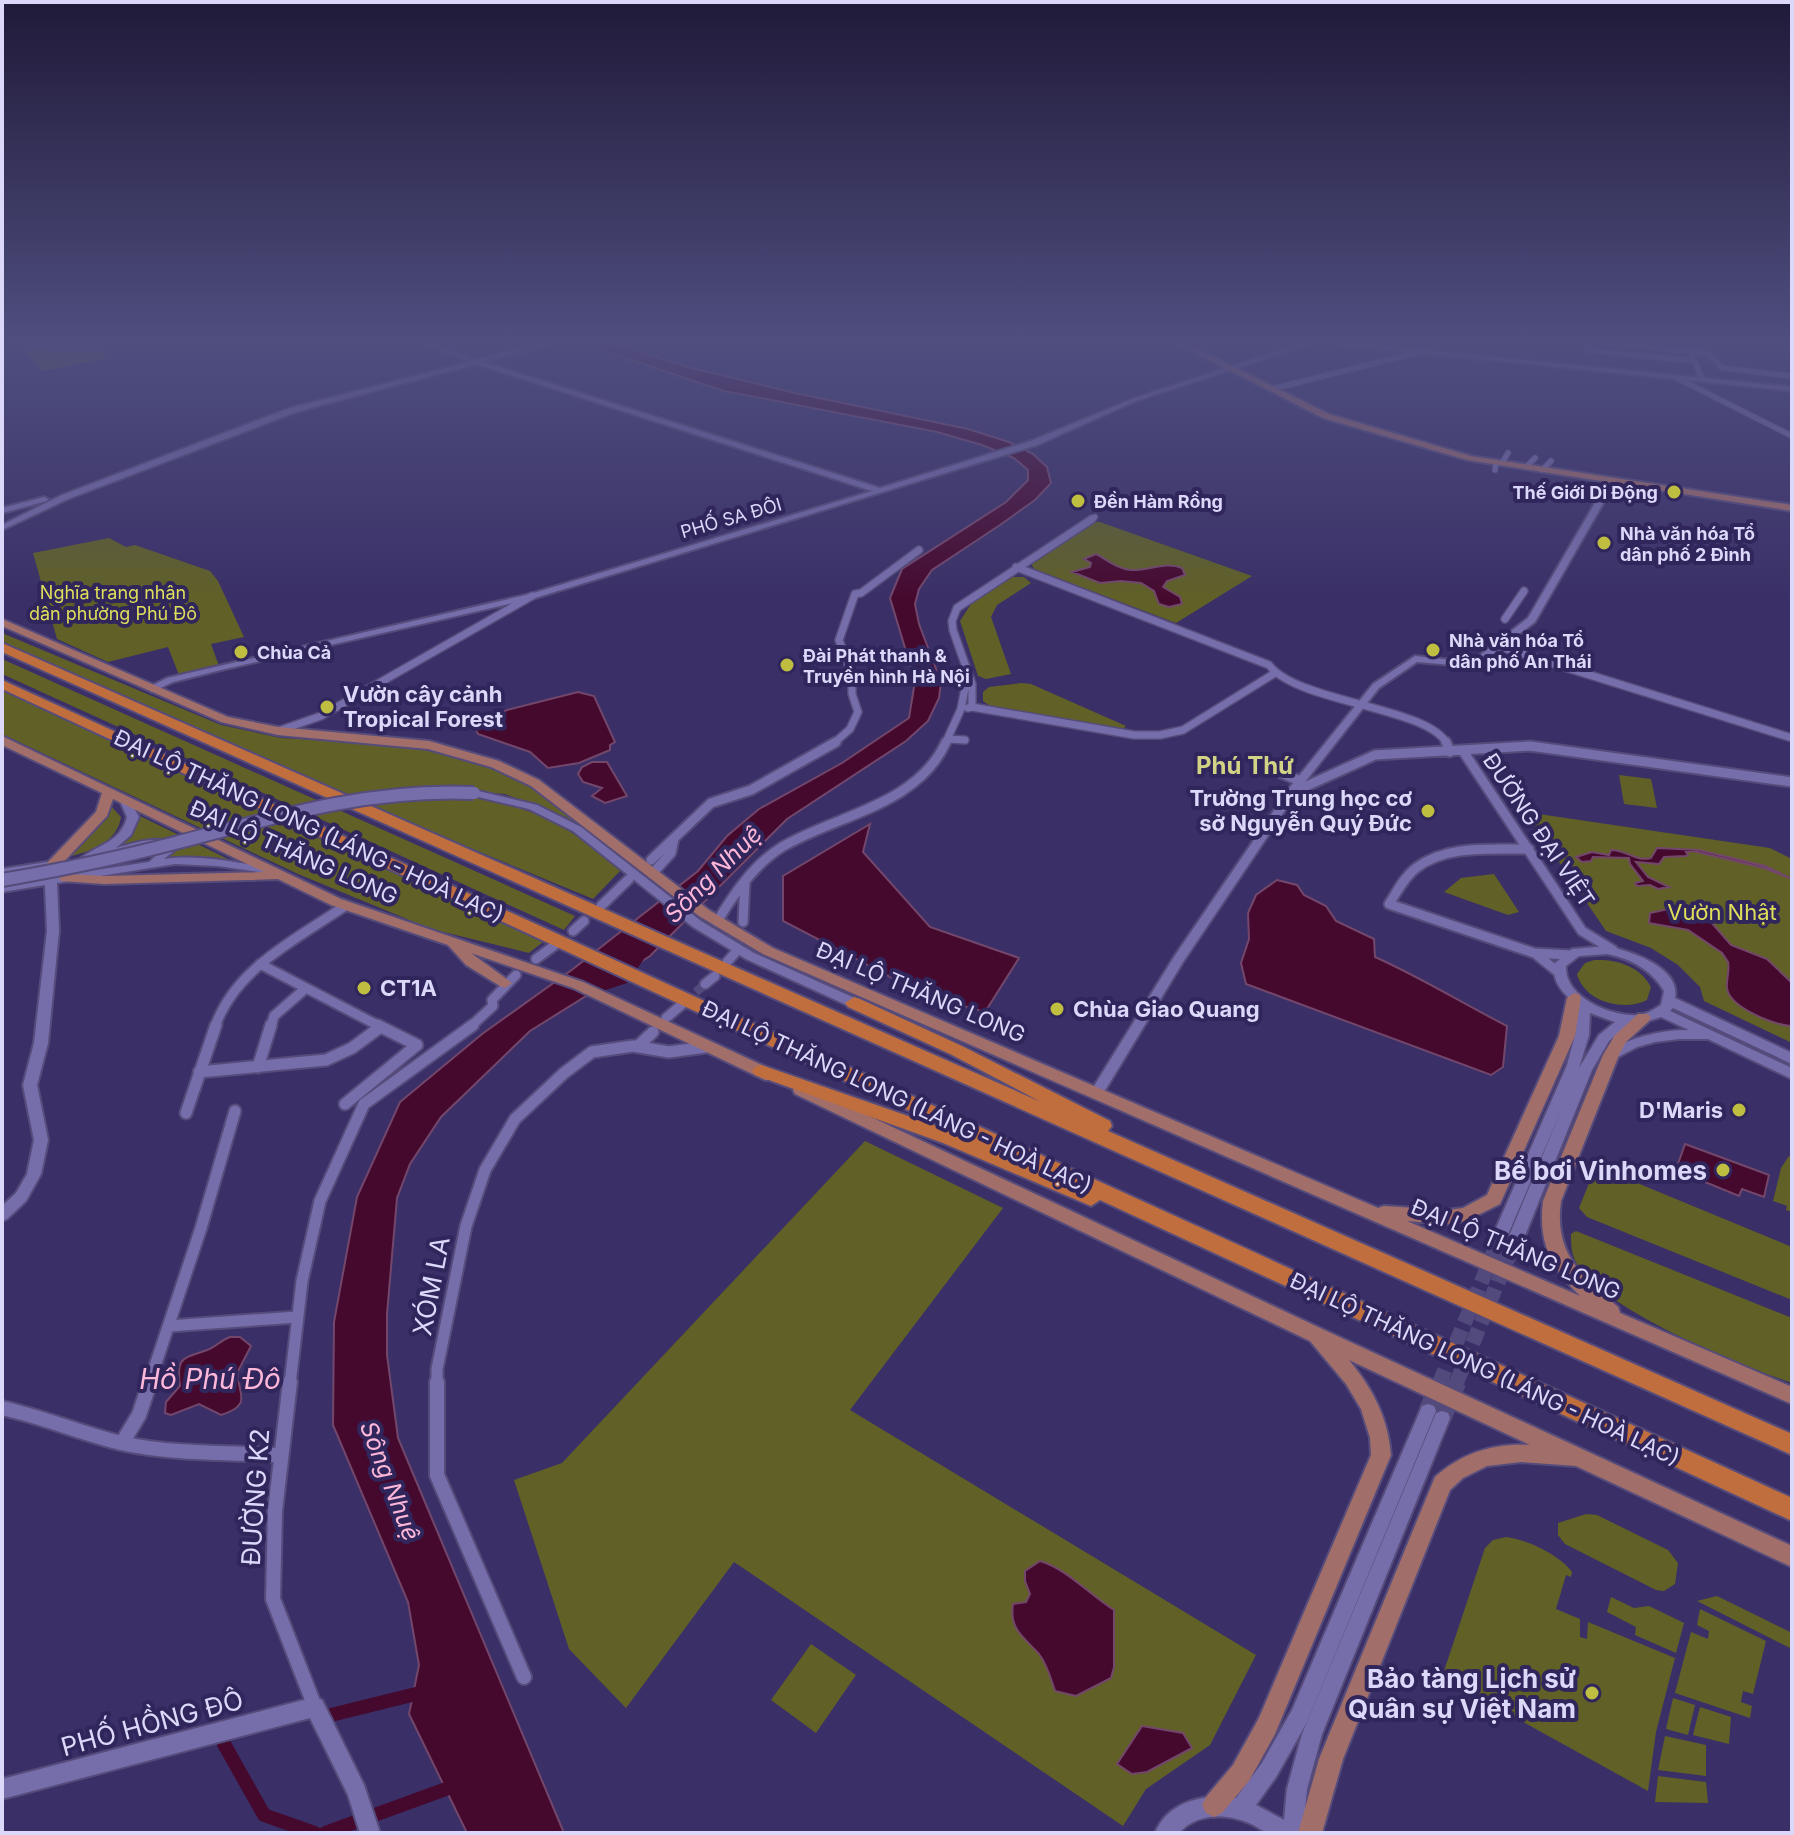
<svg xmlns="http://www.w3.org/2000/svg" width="1794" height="1835" viewBox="0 0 1794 1835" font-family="Inter,sans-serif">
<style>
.green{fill:#606027}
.water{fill:#46092e;stroke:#73476b;stroke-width:2}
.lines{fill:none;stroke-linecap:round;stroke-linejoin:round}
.canal{stroke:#46092e;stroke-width:14}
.river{fill:#46092e;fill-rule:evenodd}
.street-tunnel{stroke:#52497d;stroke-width:9;stroke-dasharray:9 4;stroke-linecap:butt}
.secondary-tunnel-far1{stroke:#52497d;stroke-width:15;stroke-dasharray:15 7;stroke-linecap:butt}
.secondary-tunnel{stroke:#52497d;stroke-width:19;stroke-dasharray:19 9;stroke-linecap:butt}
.street-far4-casing{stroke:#564c7b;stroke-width:7}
.street-far3-casing{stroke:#564c7b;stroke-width:10}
.street-far2-casing{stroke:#564c7b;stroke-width:13}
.street-far1-casing{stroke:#564c7b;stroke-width:15}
.street-casing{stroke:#564c7b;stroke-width:18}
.secondary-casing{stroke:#564c7b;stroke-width:4}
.primary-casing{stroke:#564c7b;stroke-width:4}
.highway-casing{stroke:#564c7b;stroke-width:4}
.street-far4{stroke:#766eab;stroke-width:5}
.street-far3{stroke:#766eab;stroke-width:7}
.street-far2{stroke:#766eab;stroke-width:9}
.street-far1{stroke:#766eab;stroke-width:11}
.street{stroke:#766eab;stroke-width:14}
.secondary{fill:#766eab;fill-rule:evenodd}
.primary{fill:#a26e6a;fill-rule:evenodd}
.highway{fill:#c06e3e;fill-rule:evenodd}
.secondary-bridge-casing{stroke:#564c7b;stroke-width:16;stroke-linecap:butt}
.secondary-bridge{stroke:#766eab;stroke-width:12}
.poi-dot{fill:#bfbe41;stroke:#30265c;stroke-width:3}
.labels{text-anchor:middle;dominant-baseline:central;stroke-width:8;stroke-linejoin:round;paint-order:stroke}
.far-poi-label{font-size:18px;font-weight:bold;fill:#dbd8fa;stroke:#30265c;text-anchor:start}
.far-street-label{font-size:18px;fill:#dbd8fa;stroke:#30265c}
.far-park-label{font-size:18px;fill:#dfdf5b;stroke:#30265c}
.poi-label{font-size:22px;font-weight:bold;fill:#dbd8fa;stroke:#30265c;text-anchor:start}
.street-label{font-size:22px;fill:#dbd8fa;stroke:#30265c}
.park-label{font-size:22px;fill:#dfdf5b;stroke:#30265c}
.neighbourhood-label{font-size:24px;font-weight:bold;fill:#d2d385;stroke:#30265c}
.water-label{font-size:24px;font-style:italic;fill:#fdb7d8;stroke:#30265c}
.near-poi-label{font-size:26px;font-weight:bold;fill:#dbd8fa;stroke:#30265c;text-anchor:end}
.near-street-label{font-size:26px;fill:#dbd8fa;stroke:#30265c}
.near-water-label{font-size:28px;font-style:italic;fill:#fdb7d8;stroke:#30265c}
</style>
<rect width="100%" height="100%" fill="#3a3067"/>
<path class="green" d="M68,343h24l15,15 -64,13 -18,-20z
M1095,522h5l152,54 -76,47 -142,-54 -3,-6z
M109,538l17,9 9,-2 75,26 8,10 26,56 -33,7 8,22 -40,9 -11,-28 -60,15 -51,-23 -24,-86z
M1012,577h12l7,6 -34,22 -6,12 20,57 -25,5 -8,-3 -18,-55 11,-17z
M2,633l219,92 60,13 137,8 53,13 38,14 27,16 98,74 -3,1 -65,-47 -61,-23 -91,-7 -73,8 -339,-152z
M2,659l573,257 -11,14 -562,-256z
M1021,683l10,1 95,42 -3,3 -133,-23 -7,-5v-9l6,-5z
M2,687l541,255 -14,11 -98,-24 -133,-55 -296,-140z
M1619,775l32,4 6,29 -33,-4z
M475,797c65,12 95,32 148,71l-30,31 -239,-99z
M112,807l9,10c-4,26 -30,34 -53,40l32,-33z
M1525,812l245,36 22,11v184l-88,-42 -4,-14 -22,-22 -27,-17 -45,-17z
M140,816l90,44 -66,-1 13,-12 -9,-7 -54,9 17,-13z
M1494,874l25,38 -11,3 -64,-23 17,-14z
M1594,960c23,-1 46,6 57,27l-4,13c-23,12 -63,2 -70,-26l8,-11z
M865,1141l138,67 -153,202 406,245 -46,90 -64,44 -23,37 -389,-264 -108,146 -57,-59 -55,-169 48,-17z
M1789,1156l3,1v55l-6,-2 1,-4 -14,-5 8,-33z
M1596,1166l196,81v53l-205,-83 -8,-9z
M1576,1231l216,87v65c-53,-18 -186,-72 -215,-119 -6,-10 -6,-20 -6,-30z
M1586,1514l11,1 71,35 10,13 -3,21 -11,7 -8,-1 -91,-46 -7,-9v-12z
M1506,1537c20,2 54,18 66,35l-1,5 -5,-2 -10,34 24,10v18l7,2 1,-17 87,36 -19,74 -8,59 -206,-114 43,-129 8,-8z
M1717,1596l75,37v16l-95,-48z
M1611,1597l23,11 15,-2 35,17 -8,30 -41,-18 1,-8 -29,-15z
M1700,1609l66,32 -13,53 -10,-3 -2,11 11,4 -2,12 -75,-25 16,-61 17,7 1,-8 -12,-6z
M811,1644l45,31 -40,58 -45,-33z
M1673,1698l22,7 -7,30 -22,-6z
M1700,1707l31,10 -2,27 -36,-9z
M1665,1736l41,9v31l-48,-6z
M1658,1776l48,6 2,21 -53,-1z"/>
<path class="water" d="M580,343h35l69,23 111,27 173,36 41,13 24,12 14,13 4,16 -16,17 -35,25 -68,45 -13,19 -4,15 4,20 22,58 -2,16 -11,23 -22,20 -119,78 -137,137 -120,75 -89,86 -31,47 -13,34 -10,116v41l11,83 166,395h-97l-58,-119 10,-49 -11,-63 -75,-177 1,-103 23,-125 43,-95 82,-68 91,-65 125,-98 29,-35 32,-27 83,-46 67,-45 6,-37 -25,-83 12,-29 104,-67 22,-22v-10l-14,-12 -32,-13 -45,-13 -213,-41z
M1096,554c12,6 19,14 35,16 18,1 34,-9 51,-2l3,7 -18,6 -4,6 17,10 2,7 -13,3 -10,-3 -5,-13 -13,-8 -20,-2 -21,2 -28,-11 18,-5 1,-4 -7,-4z
M578,692l16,4 21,46 -5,3v5l-31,13 -31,5 -18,-16 -52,-18 -3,-6 32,-18z
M592,762h15l20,34 -22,7 -13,-7 10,-8 -19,-6 -5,-8 4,-7z
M870,824l-7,28 67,75 89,31 -34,54 -60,-17 -142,-74v-45z
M1657,848l42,2 66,16 27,13 -28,-11 -71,-17 -7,1 2,3 -3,1 -21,1 -5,7 -23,-2 12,15 21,10 -11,2 -8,-4 -13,1 -2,-3 8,-2 -13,-17 -1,-6 -36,-1 -2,4 -9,1 -6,-5 16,-5 17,3 2,-5c17,0 24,12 40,8z
M1277,880l20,5 7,10 22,11 10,15 38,18 1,18c45,20 87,46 132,69l-4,41 -12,8 -245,-91 -5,-21 8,-24 -1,-26 8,-18z
M1673,908l31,6 27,31 36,14 25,24v43c-17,0 -63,-19 -65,-38 -1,-9 3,-17 1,-26l-6,-9 -34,-23 -39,-7 1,-10z
M1685,1144l84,31 -5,22 -22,-8 -3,7 -34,-14 1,-7 -28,-11z
M230,1337h10l11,9 -13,25c-2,22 17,33 -17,44l-22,-11 -28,11 -6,-2 1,-11 14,-16c-4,-30 3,-27 27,-36 9,-3 14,-10 23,-13z
M1040,1561c27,8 50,34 74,49v57l-3,11 -35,18 -21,-5c-4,-12 -8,-27 -16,-37 -15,-17 -30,-24 -26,-50l13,-2 4,-8 -5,-13v-10z
M1142,1726l41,7 9,15 -45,24 -15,2 -15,-10z"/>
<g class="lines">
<path class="canal" d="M323,1717l101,-25
M224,1744l40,71 51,18
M325,1833l132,-48"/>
<path class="river" d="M636,954l8,5 -17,24 -33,11 -6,-2 -2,-4 2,-4 27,-9 15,-20z"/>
<path class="street-tunnel" d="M686,1001l19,-17"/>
<path class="secondary-tunnel-far1" d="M1439,1384l59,-142
M1456,1384l56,-136"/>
<path class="secondary-tunnel" d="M1428,1411l12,-29
M1442,1418l15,-36"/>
<g class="street-far4-casing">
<path id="street-far4" d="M1587,343v7l108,11 -5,-10
M1602,343l106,10 14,15 70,8
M1695,361l6,16
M1677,378l115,58
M1272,389l151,-38
M1502,463l6,-10
M1526,467l9,-9
M1495,470l1,-8
M1542,470l9,-9
M1089,521l6,-4"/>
</g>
<g class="street-far3-casing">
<path id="street-far3" d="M1016,567l253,98c29,38 160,42 178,79
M1505,619l19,-28
M1500,647l292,91
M972,707l162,28h26l23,-5 92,-57
M968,708l4,-1v-23l-19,-54 -1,-9 5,-13 135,-89
M278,731l43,-15 211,-120
M948,739l17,1
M833,744l17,-15 8,-17 -6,-18v-19l-13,-35 16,-46 6,-1 58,-43
M945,744l16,-35 4,-21 7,-4"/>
</g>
<g class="street-far2-casing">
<path id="street-far2" d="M1446,742l4,10
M1463,751l119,180 31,19
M1269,768l31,13
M1291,793l84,-38 155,-9 262,36
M1529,849c-36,1 -82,-5 -113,19 -12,9 -19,24 -27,36l145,49 36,2
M651,860l60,-57 40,-13 85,-48
M652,874l19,-21 3,-14
M601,906l28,-27
M717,922c16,-27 37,-58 65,-75 54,-32 135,-41 164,-105
M743,922l2,-41
M573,931l11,-10
M1537,955l21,17
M536,959l19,-14
M727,962l8,-9
M260,964l121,63
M705,984l10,-8
M666,1018l20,-17
M215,1027c20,-59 82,-88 130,-121
M271,1027l3,-11 32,-28
M470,1027l23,-21 -1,-6 24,-25"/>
</g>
<g class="street-far1-casing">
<path id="street-far1" d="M638,1046l15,-14
M258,1067l13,-42
M199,1072l127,-12 26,-12 27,-20
M345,1104l72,-59 -40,-20
M186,1113l30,-88
M169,1326l128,-9
M149,1384l52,-156 34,-117
M290,1384l12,-103 18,-80 44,-97 109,-79
M437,1384v-15l29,-143 19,-56 30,-51 49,-46 28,-21 41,-6 36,6 37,-5"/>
</g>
<g class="street-casing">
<path id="street" d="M290,1382l-15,129 -2,88 42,108
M437,1382v93l87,202
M2,1408c41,9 78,25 119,35 47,11 111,10 160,12
M122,1443l17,-28 11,-33"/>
</g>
<g class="secondary-casing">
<path id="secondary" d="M423,343h9l38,15 -5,1z
M541,343h11l-69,19 397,126 151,-47 101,-42 170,-56h10l-176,58 -99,44 -502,153 -314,72 -48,12 -21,10 -5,-3 2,-2 18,-9 363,-84 342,-103 -396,-127 -180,48 -228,87 -66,31v-5l60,-30 228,-87 180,-46 1,-2h5z
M1327,343h24l441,44v4z
M1609,479l7,2 -81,141 -59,45 -59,-5 -38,26 -81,103 -115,171 -82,135h-10l-2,-3 2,-3 83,-134 116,-170 83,-103 42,-28 56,6 57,-44z
M44,497l4,2 -1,2 -45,12v-5z
M474,790l63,15 44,22 120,94 53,32 105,47 1,3 -6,4 -5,-1 -103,-47 -53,-32 -120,-96 -44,-22 -59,-14 -1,-2z
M124,796l5,3 10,18 -8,18 -15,13c18,-5 35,-11 54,-7l5,9 -11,9c33,-5 69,3 102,8l6,3 -6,3 -48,-7 -43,-2 -118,19 2,48 -11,112 -11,42 11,55 -7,34 -15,27 -19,18 -5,2v-15l14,-13 11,-19 7,-34 -11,-55 11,-42 13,-112 -2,-46 -43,7v-8l147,-22 14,-13 -1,-3 -9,-1 -66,16 -6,-3c18,-14 40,-16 46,-41l-8,-18z
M60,860l4,1 2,2 -2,2 -62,12v-8z
M1607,946c23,5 74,21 68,52l117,55v11l-119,-56 -3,3 122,57v11l-84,-40h-29l-24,3 -18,5 -21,11h-10l-2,-3 2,-3c26,-15 53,-22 83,-22l-28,-13 -22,7h-9l-21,17 -17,29 -72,178 -3,4 -5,2 -5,-2 -3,-4 60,-144 -61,142 -5,2 -5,-2 -3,-4 77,-177 8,-30 3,-30c-15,-11 -26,-23 -24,-41l18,-15zM1607,954c24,5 44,15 57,37l-3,14c-8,5 -14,9 -23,10 -27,2 -74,-18 -72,-49l13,-10zM1590,1013l25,9 -16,13 -20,33 10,-33z
M1428,1404l6,2 2,5 -130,313 -30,53 -20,28 28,15 3,-31 15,-55 132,-316 2,-5 6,-2 6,2 2,5 -128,316 -15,55 -4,44c-11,0 -27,2 -37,-1 -6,-2 -11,-7 -17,-9 -23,-10 -53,-10 -70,10h-24c13,-32 50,-40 81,-35l26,-35 30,-53 128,-299 2,-5z
M315,1697l7,3 42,85 16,48h-20l-12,-38 -38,-77 -308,81v-20z"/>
</g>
<g class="primary-casing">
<path id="primary" d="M1176,343h10l143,71 142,42 321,49v6l-325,-51 -144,-42z
M2,619l226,98 50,10 151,14 70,20 40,19 170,130 64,38 605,260 6,-2 63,4 16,-2 24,-13 72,-159 8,-38 7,-5 5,1 2,4 -6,38 -75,168 -34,17 -19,3 -40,-3 173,75c-29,-29 -42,-53 -37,-95l60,-146 12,-20 23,-21h10l3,4 -3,4 -22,20 -7,13 -58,146c-7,53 19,73 57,106l2,6 172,74v17l-1029,-450 -64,-38 -168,-130 -40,-19 -63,-18 -150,-14 -57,-13 -219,-96z
M2,736l339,163 242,83 194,90 2,4 -2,4h-12l-192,-92 -102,-35 41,30 -7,5 -5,-2 -34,-21 -18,-20 -117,-40 -53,-26 -174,5 -43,-3 -2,-3 7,-4 38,2 160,-4 -151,-73 -6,17 -49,52h-10l-2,-3 2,-3 48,-50 6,-19 -100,-48z
M801,1084l519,244 472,218v21l-216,-101 -55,-4 -34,4 -24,12 -13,12 -107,269 -21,74h-24l21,-74 116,-282c27,-24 58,-34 95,-32l-181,-85c24,29 39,58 42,95l-116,279 -26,47 -27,32 -8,4 -8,-4 -4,-8 4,-8 27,-32 26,-47 112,-263 -1,-17 -9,-29 -15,-25 -36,-43 -515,-247 -2,-4 2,-4z"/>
</g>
<g class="highway-casing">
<path id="highway" d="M2,643l1039,459 -91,-48 -102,-47 -3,-4 9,-6 6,2 102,47 148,75 2,5 -4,5 684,303v21l-1790,-803z
M2,680l1790,818v23l-692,-321 -9,6 -7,-3 -141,-60 -188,-68 -3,-4 3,-4 6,-2 196,68 -955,-444z"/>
</g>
<use href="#street-far4" class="street-far4"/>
<use href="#street-far3" class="street-far3"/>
<use href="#street-far2" class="street-far2"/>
<use href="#street-far1" class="street-far1"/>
<use href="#street" class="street"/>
<use href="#secondary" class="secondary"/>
<use href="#primary" class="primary"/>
<use href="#highway" class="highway"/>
<g class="secondary-bridge-casing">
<path id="secondary-bridge" d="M2,880c58,-10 116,-22 173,-37 100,-26 195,-55 299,-50"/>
</g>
<use href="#secondary-bridge" class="secondary-bridge"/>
</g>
<linearGradient id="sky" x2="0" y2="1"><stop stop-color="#201a39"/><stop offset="0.57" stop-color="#4f4e7f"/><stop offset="1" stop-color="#4f4e7f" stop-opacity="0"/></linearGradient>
<rect width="1794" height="600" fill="url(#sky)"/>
<g class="poi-dot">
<circle cx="1674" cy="492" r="8"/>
<circle cx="1078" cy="501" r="8"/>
<circle cx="1604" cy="543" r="8"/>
<circle cx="1433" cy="650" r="8"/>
<circle cx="241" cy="652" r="8"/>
<circle cx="787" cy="665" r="8"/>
<circle cx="327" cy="707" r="8"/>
<circle cx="1428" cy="811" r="8"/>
<circle cx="364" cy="988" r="8"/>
<circle cx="1057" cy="1009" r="8"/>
<circle cx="1739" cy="1110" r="8"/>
<circle cx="1723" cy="1170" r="8"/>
<circle cx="1592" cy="1693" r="8"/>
</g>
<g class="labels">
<g class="far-poi-label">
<text x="1658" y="492" text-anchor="end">Thế Giới Di Động</text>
<text x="1094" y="501">Đền Hàm Rồng</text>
<text x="1620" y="533">Nhà văn hóa Tổ<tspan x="1620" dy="21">dân phố 2 Đình</tspan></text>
<text x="1449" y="640">Nhà văn hóa Tổ<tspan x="1449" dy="21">dân phố An Thái</tspan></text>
<text x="257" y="652">Chùa Cả</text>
<text x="803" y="655">Đài Phát thanh &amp;<tspan x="803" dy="21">Truyền hình Hà Nội</tspan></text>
</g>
<g class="far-street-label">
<text transform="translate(731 518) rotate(-16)">PHỐ SA ĐÔI</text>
</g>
<g class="far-park-label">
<text x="113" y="592">Nghĩa trang nhân<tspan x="113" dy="21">dân phường Phú Đô</tspan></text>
</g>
<g class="poi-label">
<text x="343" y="694">Vườn cây cảnh<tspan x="343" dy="25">Tropical Forest</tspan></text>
<text x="1412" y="798" text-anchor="end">Trường Trung học cơ<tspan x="1412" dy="25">sở Nguyễn Quý Đức</tspan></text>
<text x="380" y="988">CT1A</text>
<text x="1073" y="1009">Chùa Giao Quang</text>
<text x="1723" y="1110" text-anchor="end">D'Maris</text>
</g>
<g class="street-label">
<text transform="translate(309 826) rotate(25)">ĐẠI LỘ THĂNG LONG (LÁNG - HOÀ LẠC)</text>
<text transform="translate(1539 830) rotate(56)">ĐƯỜNG ĐẠI VIỆT</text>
<text transform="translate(294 852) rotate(24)">ĐẠI LỘ THĂNG LONG</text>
<text transform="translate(921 992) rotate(23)">ĐẠI LỘ THĂNG LONG</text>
<text transform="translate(897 1097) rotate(25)">ĐẠI LỘ THĂNG LONG (LÁNG - HOÀ LẠC)</text>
<text transform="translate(1516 1249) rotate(23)">ĐẠI LỘ THĂNG LONG</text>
<text transform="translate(1485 1369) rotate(25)">ĐẠI LỘ THĂNG LONG (LÁNG - HOÀ LẠC)</text>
</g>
<g class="park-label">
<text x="1722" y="912">Vườn Nhật</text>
</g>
<g class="neighbourhood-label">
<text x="1245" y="765">Phú Thứ</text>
</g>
<g class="water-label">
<text transform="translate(713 874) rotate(-45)">Sông Nhuệ</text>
<text transform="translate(390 1481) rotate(69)">Sông Nhuệ</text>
</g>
<g class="near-poi-label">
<text x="1707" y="1170">Bể bơi Vinhomes</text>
<text x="1576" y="1678">Bảo tàng Lịch sử<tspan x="1576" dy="30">Quân sự Việt Nam</tspan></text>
</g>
<g class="near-street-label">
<text transform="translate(431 1286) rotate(-79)">XÓM LA</text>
<text transform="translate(255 1497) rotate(-86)">ĐƯỜNG K2</text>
<text transform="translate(152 1723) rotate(-15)">PHỐ HỒNG ĐÔ</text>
</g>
<g class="near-water-label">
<text x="210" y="1379">Hồ Phú Đô</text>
</g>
</g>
<rect width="1794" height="1835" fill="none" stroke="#dbd8fa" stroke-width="8"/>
</svg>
